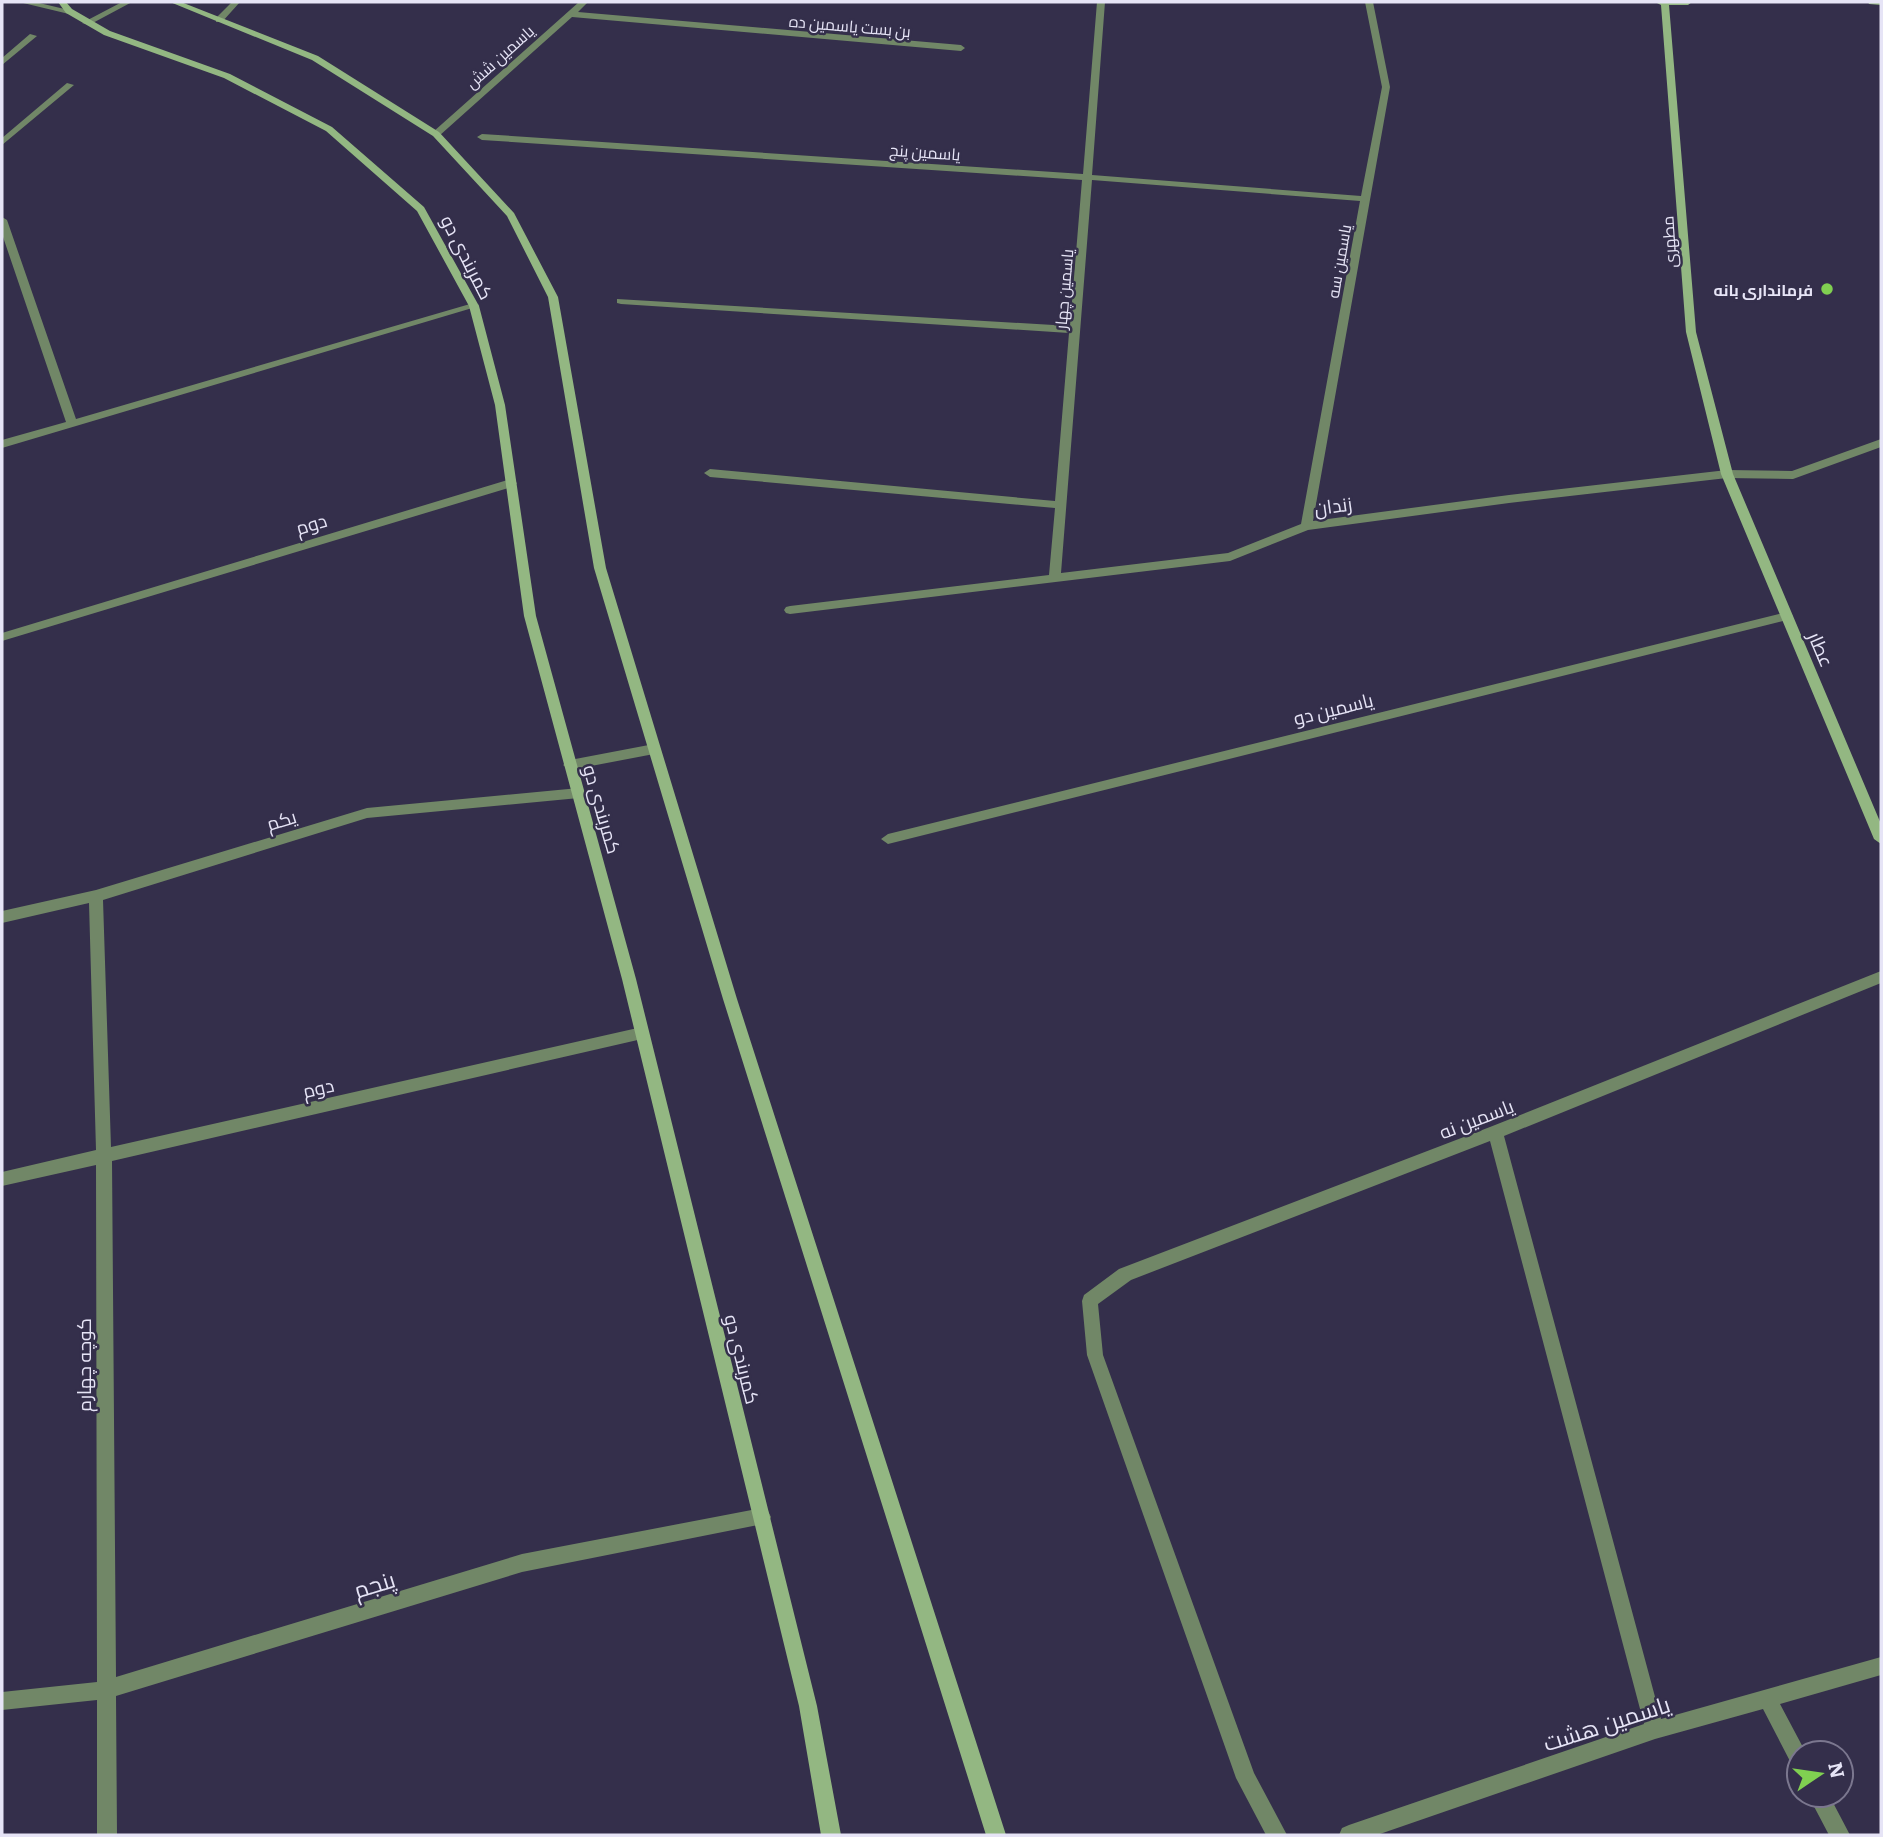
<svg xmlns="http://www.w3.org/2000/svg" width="1883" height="1837" viewBox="0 0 1883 1837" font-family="Literata,Cairo,serif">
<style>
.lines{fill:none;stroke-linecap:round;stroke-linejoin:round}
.street{fill:#718767;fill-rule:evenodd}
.secondary{fill:#93b782;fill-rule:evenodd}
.poi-dot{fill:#80d051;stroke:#342f4b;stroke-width:2.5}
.labels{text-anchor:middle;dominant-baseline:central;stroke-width:5;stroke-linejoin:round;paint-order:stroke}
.far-street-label{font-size:16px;fill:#e6e4f6;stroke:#342f4b}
.far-poi-label{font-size:16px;font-weight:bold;fill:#e6e4f6;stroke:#342f4b;text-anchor:end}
.street-label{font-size:19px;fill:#e6e4f6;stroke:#342f4b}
.near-street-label{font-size:23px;fill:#e6e4f6;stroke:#342f4b}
</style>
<rect width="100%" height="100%" fill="#342f4b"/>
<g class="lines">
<path class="street" d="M19,2h16l38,9 -4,3z
M122,2h10l-43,23 -7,-2z
M232,2h8l-18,20h-6v-4z
M579,2h9l-10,10 383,33 4,3 -4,3 -389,-34 -133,119h-6v-4z
M1097,2h8l-13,173 269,21 21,-109 -17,-85h8l17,85 -77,434 196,-26 218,-25 65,1 89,-32v8l-88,32 -66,-1 -218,25 -201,27 -78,31 -440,53 -4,-1 -2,-3 2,-3 4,-1 259,-31 6,-67 -345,-31 -6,-4 6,-4 345,32 14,-168 -448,-29 -4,-1v-4l453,27 12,-146 -600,-40 -5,-3 5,-3 601,40zM1092,180l268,21 -59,323 -73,29 -167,20z
M30,34l7,2 -35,29v-7z
M67,83l7,2 -72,60v-7z
M2,217l5,3 69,199 394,-115h8l1,2 -477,142v-8l64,-18 -64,-188z
M511,479l6,4 -2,3 -513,155v-8z
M1787,612l6,4 -2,3 -903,225 -7,-5 7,-5z
M654,744l6,5 -6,5 -84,16 -7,-5 7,-5z
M579,788l7,5 -7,5 -212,20 -264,82 8,247 531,-120 5,1 2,5 -2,5 -5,1 -530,122 4,516 406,-123 240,-46 6,3 3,6 -3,6 -246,49 -406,124 1,139h-20v-135l-95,10v-18l95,-10 -1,-517 -94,21v-14l94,-22 -7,-247 -87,20v-12l94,-21 271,-82z
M1881,971v12l-377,153 157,583 220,-62v18l-101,29 26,49h-7v15l-7,-3 -29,-56 -108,30 -278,96h-38l3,-7 7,-3 295,-101 -154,-583 -359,139 -33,24 5,51 151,418 33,62h-21l-30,-57 -149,-423 -5,-54 2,-6 35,-26 371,-142z
M1808,1795h21l21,40h-21z"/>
<path class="secondary" d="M58,2h8l6,7 38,22 120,43 102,53 92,80 55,99 26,99 31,211 100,363 181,727 24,129h-20l-22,-129 -177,-727 -98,-363 -29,-211 -26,-99 -52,-95 -91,-80 -102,-53 -120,-43 -38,-22z
M170,2h11l137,54 121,76 75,81 44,84 48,271 131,431 269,836h-20l-263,-836 -129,-431 -46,-271 -41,-81 -74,-80 -121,-76z
M1655,2h37l-4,3h-19l27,327 37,142 148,350v20l-7,-5 -153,-365 -35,-142 -25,-327z
M1868,2h13v3l-12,-1z"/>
</g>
<circle class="poi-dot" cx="1827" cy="289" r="7"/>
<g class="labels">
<g class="far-street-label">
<text transform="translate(850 25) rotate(5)">بن بست یاسمین ده</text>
<text transform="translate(499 56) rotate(-42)">یاسمین شش</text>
<text transform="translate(925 151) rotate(4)">یاسمین پنج</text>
<text transform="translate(1668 242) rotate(-94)">مطهری</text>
<text transform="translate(1338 261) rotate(-80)">یاسمین سه</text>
<text transform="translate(1063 289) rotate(-85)">یاسمین چهار</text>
</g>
<g class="far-poi-label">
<text x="1813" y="289">فرمانداری بانه</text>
</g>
<g class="street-label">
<text transform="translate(468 257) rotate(63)">کمربندی دو</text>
<text transform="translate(1333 505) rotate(-8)">زندان</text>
<text transform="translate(311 523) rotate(-17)">دوم</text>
<text transform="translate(1822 649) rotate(67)">عطار</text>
<text transform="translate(1333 708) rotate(-14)">یاسمین دو</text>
<text transform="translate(603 809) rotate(74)">کمربندی دو</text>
<text transform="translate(281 819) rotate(-17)">یکم</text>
<text transform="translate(318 1087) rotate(-13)">دوم</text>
<text transform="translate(1476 1118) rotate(-21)">یاسمین نه</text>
<text transform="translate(743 1359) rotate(76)">کمربندی دو</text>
<text transform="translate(83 1365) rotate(-90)">کوچه چهارم</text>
</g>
<g class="near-street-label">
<text transform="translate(374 1583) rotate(-17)">پنجم</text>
<text transform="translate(1606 1722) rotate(-18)">یاسمین هشت</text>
</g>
</g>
<rect width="1883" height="1837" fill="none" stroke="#e6e4f6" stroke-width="7"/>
<g transform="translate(1820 1774) rotate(77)"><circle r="33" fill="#342f4b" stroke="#7b778f" stroke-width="2"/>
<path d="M0-5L12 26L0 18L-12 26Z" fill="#80d051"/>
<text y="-10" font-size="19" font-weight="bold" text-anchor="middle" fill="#e6e4f6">N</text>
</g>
</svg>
